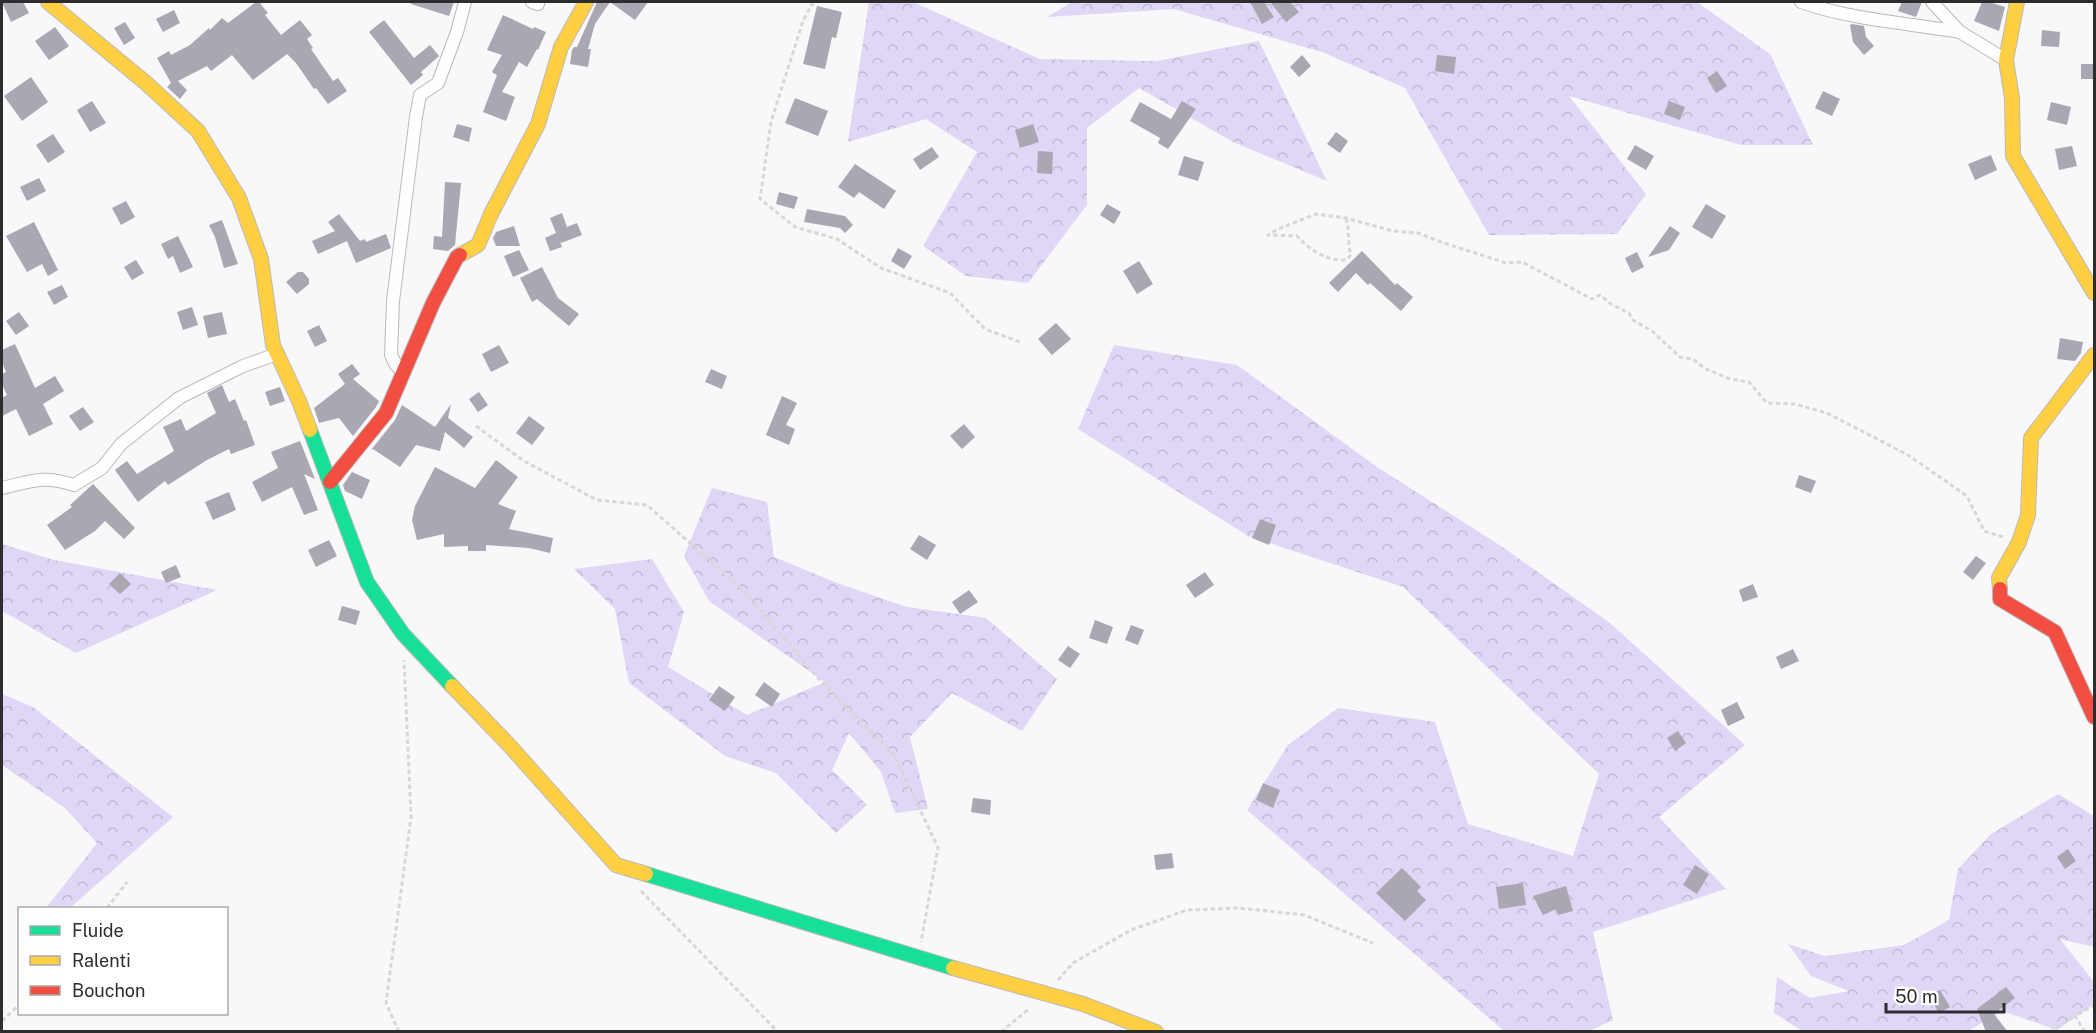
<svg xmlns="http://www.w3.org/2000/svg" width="2096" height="1033" viewBox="0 0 2096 1033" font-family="'Public Sans',sans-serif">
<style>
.forest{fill:url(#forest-crowns)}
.building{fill:#aaa6b2}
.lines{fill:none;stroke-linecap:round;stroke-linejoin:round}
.street-casing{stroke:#bab9bb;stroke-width:14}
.fast-casing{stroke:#bab9bb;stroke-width:16}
.slow-casing{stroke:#bab9bb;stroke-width:16}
.jam-casing{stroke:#bab9bb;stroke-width:16}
.path{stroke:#d7d7d8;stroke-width:3;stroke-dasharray:4.5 3;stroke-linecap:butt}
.street{stroke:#fefefe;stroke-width:12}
.fast{stroke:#16e098;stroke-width:14}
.slow{stroke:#ffcf43;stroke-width:14}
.jam{stroke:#f24e42;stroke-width:14}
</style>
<defs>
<pattern id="forest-crowns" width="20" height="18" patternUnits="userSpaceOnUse" patternTransform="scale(1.5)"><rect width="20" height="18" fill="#e0d7f6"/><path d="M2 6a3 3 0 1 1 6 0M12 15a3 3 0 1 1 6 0" fill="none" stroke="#c0b9d3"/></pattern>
</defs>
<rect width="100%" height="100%" fill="#f8f7f9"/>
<path class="forest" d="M869,2h44l127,57 117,2 102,-20 68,140 -94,-39 -94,-54 -52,40v77l-59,78 -62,-7 -43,-30 54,-94 -51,-33 -78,23z
M1072,2h625l73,52 43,91h-72l-172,-49 77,98 -29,40 -128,1 -84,-147 -83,-36 -148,-43 -127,8z
M1114,345l123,20 140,102 124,79 109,77 135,122 -86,72 67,72 -133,43 20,88 -24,11h-85l-257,-221 41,-65 50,-37 97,14 33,102 105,32 26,-82 -196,-187 -155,-51 -170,-107z
M712,488l55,14 7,55 63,26 70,24 79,11 71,61 -35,52 -70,-38 -42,44 18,72 -33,4 -14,-41 -32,-39 -17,37 35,35 -31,28 -60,-60 -51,-17 -96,-73 -14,-74 -41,-40 78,-10 32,53 -16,55 79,48 78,-33 -116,-81 -25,-45z
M2,544l52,16 163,30 -141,63 -74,-42z
M2,694l31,13 140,110 -103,91h-24l51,-65 -32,-35 -63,-43z
M2058,794l36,22v131l-34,-8 34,43v22l-37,26 -55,-19 -34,20h-166l-28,-18 3,-36 33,21 39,-7 -38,-15 -23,-32 37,12 79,-11 45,-25 9,-51 33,-35z"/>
<path class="building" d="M2,2h21l6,11 -18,9z
M256,2h3l9,11 -3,2 16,20 19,-15 12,15 -5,4 6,9 -2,1 22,32 5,-3 9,13 -19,13 -12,-16 -2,1 -18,-26 -9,-9 -34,26 -21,-25 -21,16 -4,-5 -29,15 9,9 -7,9 -13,-12 4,-4 -14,-25 12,-7 2,4 19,-10 19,-17 1,2 12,-12 6,5z
M411,2h43l-5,14 -38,-12z
M597,2h51l-13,18 -25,-18 -15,22 -7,25h3l-3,18 -18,-3 2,-14 2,-3h3z
M1250,2h14l10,15 -12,7z
M1270,2h20l9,10 -13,10z
M1902,2h20l-6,15 -18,-6z
M1982,2h7l16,5 -6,24 -25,-10z
M817,6l25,6 -6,26 -4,-1 -7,32 -22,-5z
M174,10l6,13 -17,9 -7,-13z
M503,15l30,14 1,-2 12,5 -8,18 -1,-1 -10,18 -8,-5 -17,30 13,5 -9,24 -23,-9 14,-37 -5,-3 10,-17 -15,-5z
M384,20l30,38 16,-13 9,11 -18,16 2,3 -12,10 -42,-53z
M125,22l10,16 -11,7 -10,-17z
M1852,24l12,2 2,11 8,9 -10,9 -11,-13 -3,-17z
M55,27l14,19 -20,14 -14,-19z
M2042,30l18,2 -1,15 -18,-1z
M1302,55l9,11 -12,11 -9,-10z
M1437,55l19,2 -2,17 -19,-3z
M2081,64h13v15h-13z
M1717,71l10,15 -11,7 -9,-15z
M31,77l17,25 -26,19 -18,-25z
M1823,91l17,8 -8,17 -17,-8z
M795,98l33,13 -10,25 -33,-13z
M92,101l14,22 -16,9 -13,-22z
M1182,101l14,8 -28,40 -10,-6 2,-5 -30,-17 10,-19 31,17z
M1669,101l16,6 -5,13 -16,-6z
M2051,102l20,5 -4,18 -20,-5z
M457,124l15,4 -3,14 -16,-5z
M1033,124l6,18 -19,6 -5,-18z
M1336,132l12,9 -8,12 -13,-9z
M53,134l12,18 -17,11 -12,-18z
M1635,145l19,11 -8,14 -19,-11z
M2072,146l5,20 -18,4 -4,-21z
M932,147l7,10 -19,13 -7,-11z
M1038,151l15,1 -1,22 -15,-1z
M1991,155l6,15 -22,10 -7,-16z
M1184,156l20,6 -6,19 -20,-6z
M855,164l41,27 -12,18 -25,-17 -5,6 -16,-11z
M39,178l7,13 -19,10 -7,-14z
M445,182l16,1 -6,62 -7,6 -15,-2 1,-13 8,1z
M779,192l19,5 -4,12 -18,-5z
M126,201l9,16 -14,8 -9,-17z
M1107,204l14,8 -7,12 -14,-9z
M1706,204l20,12 -14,23 -20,-12z
M807,209l38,7 8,9 -8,8 -5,-5 -36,-6z
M562,213l5,14 10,-4 5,12 -21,8 -2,-4 3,8 -12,4 -5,-13 11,-5 -6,-15z
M339,214l21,27 5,-2 1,3 20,-8 5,14 -35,15 -9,-22 -29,13 -6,-13 23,-10 -7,-9z
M222,220l16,44 -14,4 -9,-31 -6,-12z
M34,222l24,48 -10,6 -6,-12 -15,8 -21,-36z
M514,226l6,20h-24l-3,-8 3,-6z
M1670,226l10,7 -11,17 -21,7z
M178,236l15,31 -13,6 -7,-17 -5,3 -7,-15z
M898,248l14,8 -8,13 -13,-8z
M519,250l10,20 -16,7 -9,-21z
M1362,251l33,34 2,-2 16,14 -12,14 -31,-28 -2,2 -12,-12 -18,19 -9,-9z
M1637,252l7,15 -12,6 -7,-15z
M136,260l8,13 -12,7 -8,-13z
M1139,261l14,23 -16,10 -14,-23z
M542,267l16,31 21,16 -10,12 -32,-27 -5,3 -12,-24z
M298,272h5l6,7v5l-12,10 -11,-12z
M62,285l6,12 -14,8 -7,-13z
M192,307l6,18 -15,5 -6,-18z
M19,312l10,14 -13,9 -10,-14z
M222,312l5,22 -19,4 -5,-22z
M1056,323l15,16 -19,16 -14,-16z
M319,325l8,16 -12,6 -8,-16z
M2060,338l23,4 -2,11 -6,8 -18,-2z
M15,344l20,44 20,-12 9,15 -21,13 10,20 -24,12 -13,-27 -14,7v-18l5,-3 -5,-11v-10l4,-2 -4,-10v-12z
M499,345l10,18 -18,9 -9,-18z
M352,364l8,10 -7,5 26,22 -3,6 -23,29 -14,-18 -20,5 -5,-15 31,-24 -7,-10z
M711,369l16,7 -5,13 -17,-7z
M222,385l7,17 6,-3 9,22 2,-1 9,25 -24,9 -2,-5 -22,11 -39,25 -3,-4 -27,21 -23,-32 12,-9 10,13 37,-23 -11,-24 18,-8 5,12 30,-18 -9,-20z
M280,387l5,14 -15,5 -5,-14z
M479,392l9,13 -10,7 -9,-13z
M782,396l15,7 -11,22 9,4 -6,16 -23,-10z
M451,404l-3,14 25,19 -9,11 -19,-16 -5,19 -24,-6 -16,22 -27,-18 -2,1 24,-30 7,-15 33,22z
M83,407l11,15 -14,9 -11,-15z
M529,416l16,12 -13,17 -16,-12z
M964,424l11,13 -13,12 -12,-13z
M300,441l15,38 -11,-5 14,36 -14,5 -12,-28 -30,15 -10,-20 26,-14 -7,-16z
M496,460l22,17 -20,27 18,7 -7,18 44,9 -3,15 -21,-5 -43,-3v6h-18v-5l-24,1v-13l-27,6 -5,-20 3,-14 20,-39 40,21z
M352,472l18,8 -8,19 -17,-8 -2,-6z
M1799,475l17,6 -5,12 -16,-6z
M93,484l42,44 -11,11 -19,-18 -10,10 -30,19 -18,-25 25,-18 -2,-2z
M229,492l7,18 -23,10 -8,-18z
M1260,519l16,6 -7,20 -17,-7z
M919,535l17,10 -9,15 -17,-11z
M329,540l8,16 -21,11 -8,-17z
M1976,556l10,7 -13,17 -10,-8z
M176,565l5,12 -15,6 -5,-11z
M1205,572l9,13 -19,13 -9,-13z
M120,573l11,11 -11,10 -11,-10z
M1753,584l5,13 -15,5 -4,-12z
M969,590l9,12 -18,12 -8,-12z
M342,606l18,5 -4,14 -18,-5z
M1095,620l18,7 -6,17 -18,-6z
M1131,625l13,5 -6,15 -13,-5z
M1068,646l12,8 -10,14 -12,-8z
M1793,649l6,12 -18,8 -5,-12z
M764,682l16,12 -8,13 -17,-12z
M719,686l16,11 -10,14 -16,-11z
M1737,702l8,16 -17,8 -7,-16z
M1678,731l8,12 -11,8 -8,-13z
M1263,783l17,7 -7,18 -17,-8z
M973,798l18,2 -1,15 -19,-3z
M2068,849l8,12 -11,8 -8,-12z
M1172,853l2,15 -18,2 -2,-15z
M1695,865l14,9 -12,20 -14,-9z
M1402,868l19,19 -4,4 9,9 -21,21 -29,-28z
M1523,883l3,22 -27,4 -3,-22z
M1566,886l7,25 -15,4 -2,-6 -13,6 -10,-19z
M2006,987l9,11 -21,16 14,18h-22l-9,-23z
M1940,990l10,17 -11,6 -10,-17z"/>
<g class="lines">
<g class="street-casing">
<path id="street" d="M532,2l6,2
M1801,2c51,18 106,21 159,30
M1932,2l28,30 46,28
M403,372l-7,-7 -5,-10 2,-54 23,-184 4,-22 18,-12 19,-51 8,-30
M2,488c30,-7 41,-13 72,-3l28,-17 19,-24 58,-46 64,-32 34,-12"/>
</g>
<g class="fast-casing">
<path id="fast" d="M310,430l57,152 36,52 49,52
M646,874l307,94"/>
</g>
<g class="slow-casing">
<path id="slow" d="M48,2l98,81 52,48 41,67 22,61 12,86 26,56 11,29
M2017,2l-11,58 6,38 1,58 81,137
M460,255l18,-10 13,-31 47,-90 23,-77 25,-45
M2000,589l-1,-11 20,-36 9,-27 3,-77 63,-83
M452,686l57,59 107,120 30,9
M953,968l130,36 73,28"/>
</g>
<g class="jam-casing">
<path id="jam" d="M330,482l56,-69 47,-110 24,-46 3,-2
M2000,589v10l55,33 39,85"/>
</g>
<path class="path" d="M813,2l-10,19 -32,101 -11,77 35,28 42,12 44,29 69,25 35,36 35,13
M1346,218c4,13 1,24 5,37l-5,5c-20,1 -36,-10 -49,-24l-29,-1 10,-6 38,-15 30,4 47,13 25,2 23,9 65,21 16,-1 70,37 8,-4 11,9 18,9 4,7 19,11 28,26 13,2 11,9 26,11 19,3 18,21 28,1 32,9 81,42 59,41 17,35 19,6
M476,426l48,35 73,39 50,5 95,84 76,89 76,76 44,94 -17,94
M641,891l137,141
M107,908l20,-26
M1058,980l15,-17 58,-33 56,-20 52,-2 65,7 69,28
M2,1021l18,-17
M399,1032l-13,-29 25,-186 -7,-157
M1001,1032l29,-24
M2050,1032l25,-16
M2085,1032l-10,-16 19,-11"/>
<use href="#street" class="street"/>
<use href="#fast" class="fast"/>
<use href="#slow" class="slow"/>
<use href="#jam" class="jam"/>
</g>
<rect width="2096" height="1033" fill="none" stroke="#2d2d2f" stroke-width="6"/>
<rect x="18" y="907" width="210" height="108" fill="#ffffff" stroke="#ababac" stroke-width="1.5"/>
<rect x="30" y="926" width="30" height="9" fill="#16e098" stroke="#ababac" stroke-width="1.5"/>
<text x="72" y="937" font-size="18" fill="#2d2d2f">Fluide</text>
<rect x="30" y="956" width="30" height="9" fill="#ffcf43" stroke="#ababac" stroke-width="1.5"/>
<text x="72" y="967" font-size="18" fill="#2d2d2f">Ralenti</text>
<rect x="30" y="986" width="30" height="9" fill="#f24e42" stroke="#ababac" stroke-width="1.5"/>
<text x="72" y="997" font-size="18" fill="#2d2d2f">Bouchon</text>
<path d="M1886 1003v9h118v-9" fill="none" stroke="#2d2d2f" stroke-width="3"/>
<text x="1895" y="1003" font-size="18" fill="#2d2d2f" stroke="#ffffff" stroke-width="4.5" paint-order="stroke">50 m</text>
</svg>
